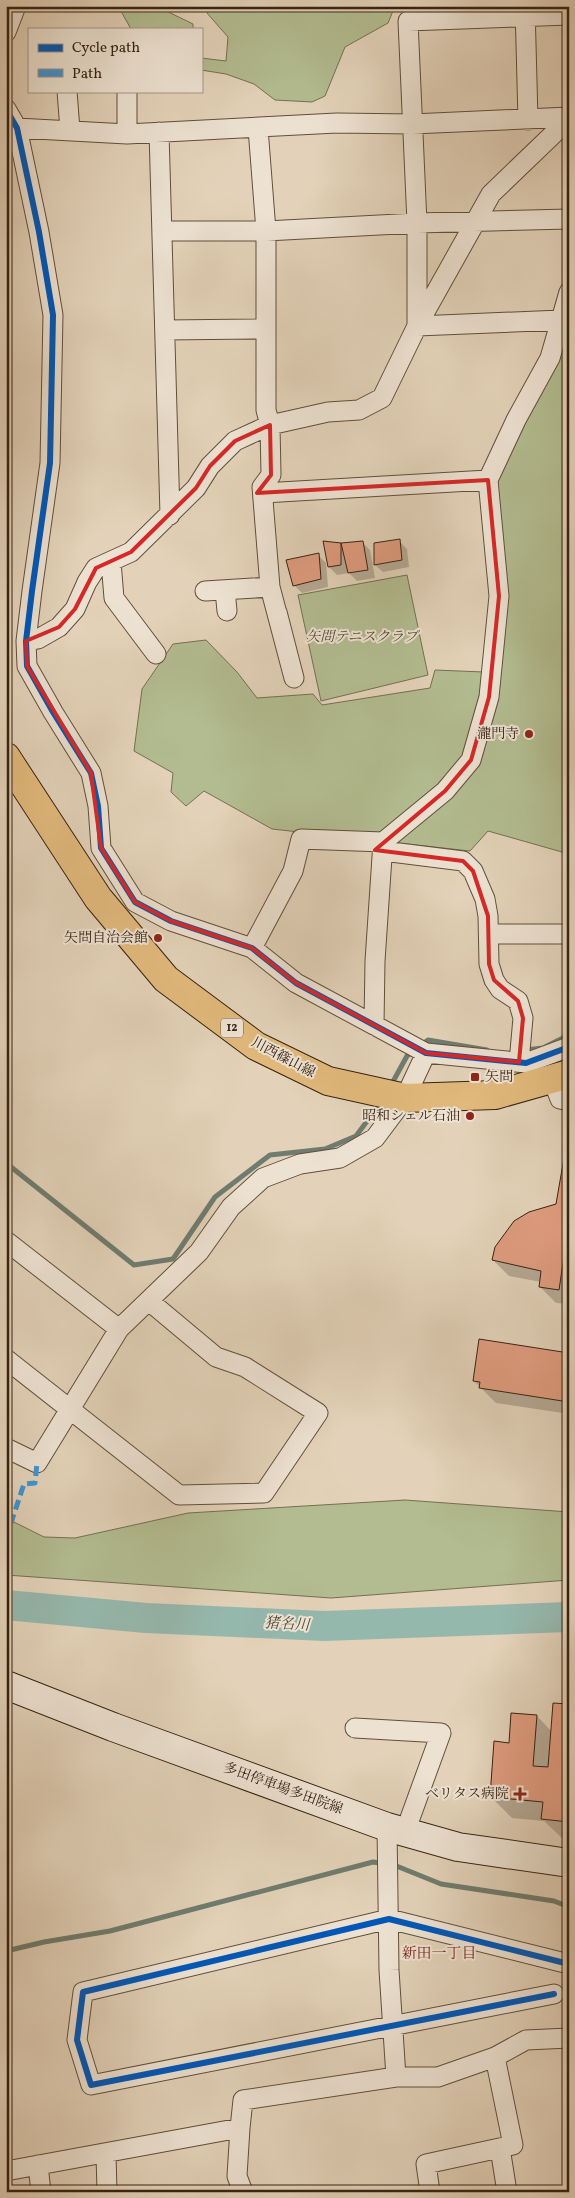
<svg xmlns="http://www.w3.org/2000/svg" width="575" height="2198" viewBox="0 0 575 2198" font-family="Vollkorn,'Noto Serif JP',serif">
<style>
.green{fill:#b2bc90;stroke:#747050}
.shadow{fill:#0003}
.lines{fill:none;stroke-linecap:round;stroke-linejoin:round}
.stream{stroke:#6f7c6f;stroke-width:5}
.river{stroke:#95b8ad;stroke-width:30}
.building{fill:#e09c7f;stroke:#362311}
.minor-casing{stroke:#614f3b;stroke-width:21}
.secondary-casing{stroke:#362311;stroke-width:30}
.primary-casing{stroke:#362311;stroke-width:30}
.minor{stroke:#ede2d2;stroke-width:19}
.secondary{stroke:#ede2d2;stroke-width:28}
.primary{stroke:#e2b97c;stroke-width:28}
.quiet{stroke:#3e95d3;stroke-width:5;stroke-dasharray:10 5;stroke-linecap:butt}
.cycleway-casing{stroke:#ede2d2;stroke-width:9}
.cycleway{stroke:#0057b8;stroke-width:6}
.marked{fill:none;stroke:#d62828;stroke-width:4;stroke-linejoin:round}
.poi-dot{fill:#8f2418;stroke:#ede2d2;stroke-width:2}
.labels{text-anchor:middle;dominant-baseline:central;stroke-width:4;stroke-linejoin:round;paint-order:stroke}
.shield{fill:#ede2d2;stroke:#6d5c4b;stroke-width:1}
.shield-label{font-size:12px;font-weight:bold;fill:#362311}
.park-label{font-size:14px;font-style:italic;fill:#554931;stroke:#ede2d2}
.poi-label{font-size:14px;fill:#362311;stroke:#ede2d2;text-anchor:end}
.street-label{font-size:14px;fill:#362311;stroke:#ede2d2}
.water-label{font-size:15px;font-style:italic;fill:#4e4838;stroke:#ede2d2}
.neighbourhood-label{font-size:15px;fill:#7a1f14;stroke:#ede2d2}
</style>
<rect width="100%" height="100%" fill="#e3d2b9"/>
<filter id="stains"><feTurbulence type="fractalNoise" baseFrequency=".004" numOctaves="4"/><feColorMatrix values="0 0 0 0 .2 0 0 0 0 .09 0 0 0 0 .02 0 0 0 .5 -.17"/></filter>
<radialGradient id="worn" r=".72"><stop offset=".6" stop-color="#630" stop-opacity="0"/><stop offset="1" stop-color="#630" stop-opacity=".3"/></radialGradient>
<path class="green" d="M118,6h38l37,18v5h-62z
M212,6h183l-7,17 -43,24 -20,49 -13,6 -37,-2 -21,-16 -28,-10 -25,-4v-12l25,3 2,-24 -21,-24z
M569,323v531l-81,-23 -18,20 -198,-22 -68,-38 -18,15 -15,-14 2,-19 -39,-22 8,-62 31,-45 33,-4 31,32 20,26 56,-4 9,11 108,-17 5,-18 49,2 17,-38 -10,-153z
M407,575l21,100 -107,26 -23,-106z
M405,1500l164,12v68l-238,18 -325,-23v-57l38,19 31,1 113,-25z"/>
<path class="shadow" d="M399,541l8,8 2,18 -26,5 -8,-7z
M362,542l8,8 5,28 -18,3 -8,-8 -12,2 -8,-8 -4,-24 16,1z
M318,555l8,8 2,24 -26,6 -8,-8z
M569,1136v168l-13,-1 -16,-16 1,-5 -32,-6 -16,-16 64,-55z
M569,1354v60l-73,-11 -22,-22z
M569,1705v136l-5,-1 -20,-19 -32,-3 -21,-21 19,-53 27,-28 15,16z"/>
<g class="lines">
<path class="stream" d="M421,1045l7,-5 59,10
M525,1050l18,-2 26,-13
M390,1087l17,-31 7,-6
M6,1163l128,102 39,-6 42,-62 55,-42 55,-6 31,-13 26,-35
M6,1951l38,-9 66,-11 263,-69 21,3 47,19 113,17 15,6"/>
<path class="river" d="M6,1605l140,13 178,8 245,-9"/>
</g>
<path class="building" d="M400,539l2,21 -28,5v-22z
M323,541l18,2v22l-13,2z
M363,541l5,29 -20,3 -7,-30z
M319,553l2,26 -28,7 -7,-26z
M569,1129v94l-10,67 -20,-3 2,-16 -49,-11 3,-13 19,-26 15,-9 27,-8z
M479,1339l90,14v49l-90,-14 1,-6 -7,-1z
M553,1703l16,1v118l-28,-3 2,-17 -53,-5 4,-56 15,2 2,-30 26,2 -4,51 15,1z"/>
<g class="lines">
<g class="minor-casing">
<path id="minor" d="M525,6l3,114
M569,15l-161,6 9,202v103l144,-6 8,-28
M6,32l10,-26
M67,91l3,39
M127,91v43
M6,109l11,19 22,104 14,83 -3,148 -18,128 -6,50 1,25 26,46 38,61 7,33 3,42 34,54 36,19 81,27 44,35 130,70 100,10 43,-16
M17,128l110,6 210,-11 75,1 157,-7
M258,128l8,103 151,-8 152,-4
M159,132l11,383
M162,231h104v98l-101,1
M263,493l225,-13
M111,562l3,36 42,56
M225,590l2,21
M205,591l65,-4
M277,612l17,66 -24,-91 -8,-100 9,-12 -1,-50 58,-13 31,-2 23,-12 35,-72 74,-132 78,-75
M26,641l12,-2 21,-12 16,-18 12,-27 9,-14 35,-16 65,-64 14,-22 25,-25 35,-16 -4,-15v-81
M383,851l80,10 10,10 12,28 3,17 1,48 5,16 6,9 18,12 5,17 -4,44
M489,934h80
M252,948l41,-77 8,-32 82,3 62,-51 26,-31 18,-63 10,-101 -11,-116 28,-60 34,-62 11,-38
M374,1025l1,-64 8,-119
M553,1081l7,18 9,2
M6,1241l113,88
M6,1359l173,136 85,-2 54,-80 -73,-46 -29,-10 -67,-56
M6,1448l31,15 82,-134 80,-77 32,-45 32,-29 37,-14 40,-6 35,-20 30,-40 21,-45
M355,1728l86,5 -36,99
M387,1827l2,143 7,107
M554,1994l-463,91 -14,-45 6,-48 306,-73 180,45
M240,2128l-3,48 6,16
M500,2148l7,44
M106,2154l1,38
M38,2165l3,27
M6,2171l234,-43 3,-28 153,-23h42l57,-20 31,-17 43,-2
M430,2192l-4,-28 87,-19 -18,-88"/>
</g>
<g class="secondary-casing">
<path id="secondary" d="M6,1685l107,42 274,100 71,20 111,16"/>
</g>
<g class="primary-casing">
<path id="primary" d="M6,757l92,141 68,81 90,67 72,35 77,17 90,-3 74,-21"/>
</g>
<use href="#minor" class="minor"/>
<use href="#secondary" class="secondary"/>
<use href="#primary" class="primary"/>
<path class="quiet" d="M6,1538l18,-54 11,-1 2,-20"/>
<g class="cycleway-casing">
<path id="cycleway" d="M6,109l11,19 22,104 14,83 -3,148 -18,128 -6,50 1,25 26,46 38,61 7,33 3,42 34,54 36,19 81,27 44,35 130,70 100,10 43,-16
M554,1994l-463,91 -14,-45 6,-48 306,-73 180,45"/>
</g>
<use href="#cycleway" class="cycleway"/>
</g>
<path class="marked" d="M270,425l1,50 -14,18 231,-13 11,116 -10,101 -18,63 -26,31 -70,59 88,11 10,10 15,45 1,48 5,16 24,21 5,17 -4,44 -93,-9 -130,-70 -44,-35 -81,-27 -36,-19 -34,-54 -10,-75 -64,-107 -1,-25 33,-14 16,-18 21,-41 35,-16 65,-64 14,-22 25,-25z"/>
<g class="poi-dot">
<circle cx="529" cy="734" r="5"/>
<circle cx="158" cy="938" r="5"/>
<rect x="470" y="1072" width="10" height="10" rx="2.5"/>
<circle cx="470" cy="1116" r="5"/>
<path d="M517.5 1786.5h5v5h5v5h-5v5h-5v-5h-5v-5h5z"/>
</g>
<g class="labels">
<rect class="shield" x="221" y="1018.5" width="22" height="19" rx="4"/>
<g class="shield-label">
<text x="232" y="1028">12</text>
</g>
<g class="park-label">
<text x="362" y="637">矢問テニスクラブ</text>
</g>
<g class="poi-label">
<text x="519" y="734">瀧門寺</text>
<text x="148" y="938">矢問自治会館</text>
<text x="485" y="1077" text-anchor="start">矢問</text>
<text x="460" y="1116">昭和シェル石油</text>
<text x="509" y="1794">ベリタス病院</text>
</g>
<g class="street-label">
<text transform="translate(283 1058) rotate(28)">川西篠山線</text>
<text transform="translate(283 1789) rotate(20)">多田停車場多田院線</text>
</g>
<g class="water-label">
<text transform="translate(287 1625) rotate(3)">猪名川</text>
</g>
<g class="neighbourhood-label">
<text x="439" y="1954">新田一丁目</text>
</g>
</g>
<rect width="575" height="2198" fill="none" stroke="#e3d2b9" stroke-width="25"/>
<rect x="8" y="8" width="560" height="2183" fill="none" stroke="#362311" stroke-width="2.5"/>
<rect x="12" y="12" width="550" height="2173" fill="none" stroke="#362311"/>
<rect x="28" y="28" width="175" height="65" fill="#ede2d2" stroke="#a49685"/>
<rect x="38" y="44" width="25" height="8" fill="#0057b8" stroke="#a49685"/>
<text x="72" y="52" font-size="15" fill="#362311">Cycle path</text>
<rect x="38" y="69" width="25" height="8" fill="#3e95d3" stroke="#a49685"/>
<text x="72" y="78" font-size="15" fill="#362311">Path</text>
<rect width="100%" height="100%" filter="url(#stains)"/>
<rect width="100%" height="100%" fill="url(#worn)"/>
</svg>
